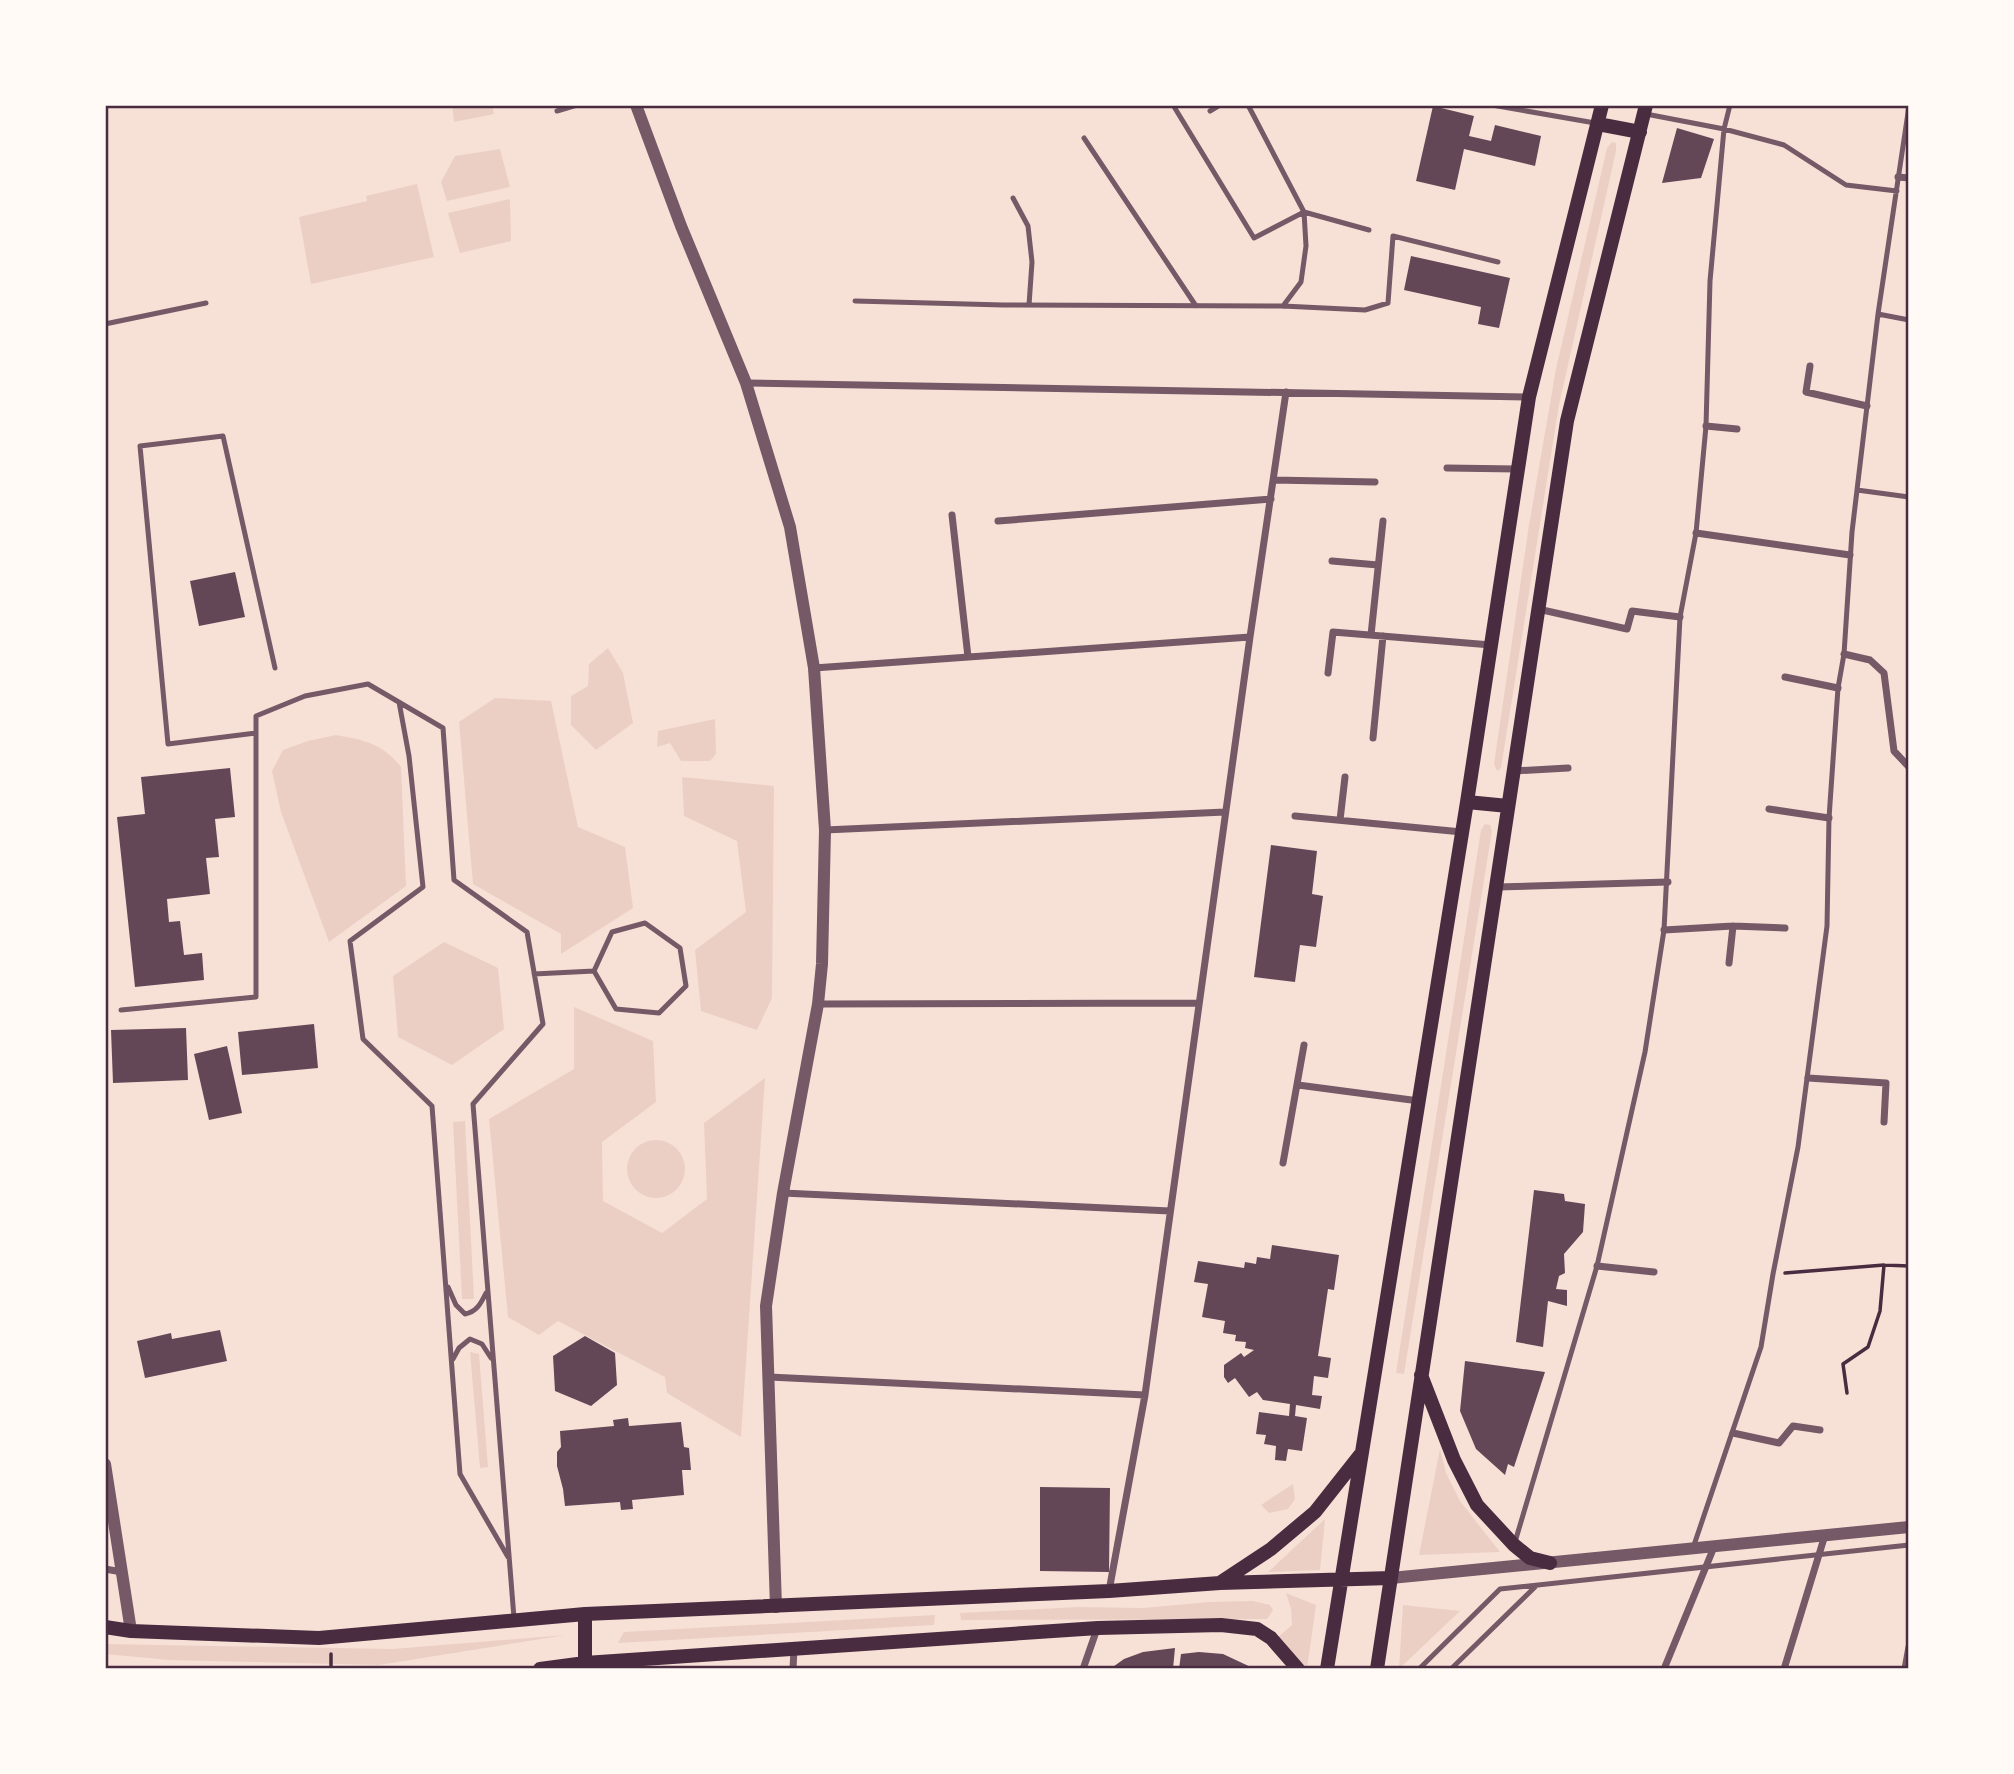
<svg xmlns="http://www.w3.org/2000/svg" width="2014" height="1774" viewBox="0 0 2014 1774" font-family="Manrope,sans-serif">
<style>
.green{fill:#ebcfc5}
.building{fill:#644757}
.lines{fill:none;stroke-linecap:round;stroke-linejoin:round}
.path{stroke:#4a2c40;stroke-width:3.5}
.service{stroke:#755966;stroke-width:5}
.minor{stroke:#755966;stroke-width:7}
.tertiary{stroke:#755966;stroke-width:12}
.secondary{stroke:#4a2c40;stroke-width:14}
.neatline{fill:none;stroke:#4a2c40;stroke-width:2.5}
</style>
<rect width="100%" height="100%" fill="#f7e1d7"/>
<path class="green" d="M452,105h40l2,9 -40,8z
M1612,142l4,1v8l-57,254 -58,363 -4,3 -3,-7 35,-239 27,-156 51,-221z
M500,149l10,38 -63,14 -6,-19 14,-26z
M417,184l17,73 -123,27 -12,-67 68,-16 -1,-5z
M510,199l1,42 -51,12 -12,-40z
M608,648l15,25 10,50 -37,27 -25,-25v-29l17,-10 1,-22z
M495,698l56,3 27,126 47,20 8,61 -72,46v-20l-88,-50 -14,-162z
M715,719l1,35 -6,7h-29l-11,-18 -13,4 1,-16z
M336,735c28,5 46,8 65,32l5,119 -77,56 -48,-130 -9,-41 11,-21 25,-9z
M682,777l92,9 -2,212 -15,32 -56,-19 -6,-61 51,-38 -9,-71 -53,-25z
M1485,824l5,1 2,6 -88,543 -8,-1 85,-543z
M444,942l54,26 6,61 -52,36 -54,-28 -5,-61z
M574,1007l79,34 3,61 -54,40 1,59 59,32 45,-34 -3,-76 61,-45 -24,359 -74,-44 -2,-16 -107,-56 -19,14 -31,-18 -19,-198 85,-50z
M465,1121l9,178h-12l-9,-177z
M627 1169a29 29 0 1 1 58 0a29 29 0 1 1-58 0Z
M470,1352l9,2 9,113 -8,1z
M1440,1449l6,24 14,28 40,51 -81,3z
M1293,1484l2,15 -7,10 -19,4 -8,-8z
M1325,1519l-5,51 -52,2z
M1286,1593l30,12 -9,64 -29,-32 14,-12 -1,-16z
M1253,1601l17,4 3,5 -6,9 -306,1 -1,-7 118,-6 65,1 66,-6z
M1403,1605l57,6 -61,58z
M935,1615l-1,10 -316,18 6,-11z
M566,1635l-187,30 -210,-5 -64,-6v-10l287,5z"/>
<path class="building" d="M1433,106l41,10 -5,20 22,5 4,-16 46,11 -6,30 -71,-17 -9,41 -39,-9z
M1677,128l37,11 -13,39 -39,5z
M1411,256l99,22 -11,50 -21,-4 3,-17 -77,-17z
M235,572l10,45 -46,9 -9,-45z
M230,768l5,49 -20,2 4,38 -13,1 4,36 -43,5 2,23 11,-1 4,34 18,-2 2,27 -69,7 -18,-170 28,-3 -4,-37z
M1271,845l46,6 -5,43 11,2 -7,51 -16,-2 -5,37 -41,-5z
M314,1024l4,44 -76,7 -4,-43z
M186,1028l2,52 -75,3 -2,-53z
M227,1046l15,67 -33,7 -15,-66z
M1534,1190l30,4 1,7 20,3 -2,28 -19,22 1,19 -6,3 -3,13 11,1v16l-19,-5 -5,46 -27,-5z
M1272,1245l67,10 -5,35 -6,-1 -10,67 13,2 -3,20 -14,-2 -2,19 10,1 -2,13 -24,-4 -1,11 12,2 -5,33 -14,-2 -2,12 -11,-1 1,-14 -12,-2 2,-9 -10,-1 3,-22 30,4 1,-12 -27,-4 -6,-8 -8,5 -14,-19 -7,5 -4,-6v-12l17,-12 3,4 10,-7 -9,-2 1,-6 -11,-1 1,-6 -13,-2 2,-12 -23,-4 6,-33 -14,-2 4,-21 46,7 1,-6 11,2 1,-7 13,2z
M220,1330l7,31 -82,17 -8,-37 34,-8 1,6z
M585,1336l30,17 2,32 -26,21 -36,-15 -2,-35z
M1465,1361l80,11 -31,95 -6,-3 -3,11 -29,-26 -16,-38z
M628,1418l1,8 52,-4 3,25 5,1 2,22h-9l2,25 -52,5 1,9 -12,1 -1,-8 -55,4 -2,-17 -6,-23v-14l4,-5 -1,-16 54,-5 -1,-6z
M1040,1487l70,1 -1,84 -69,-1z
M1175,1648l-2,21h-63l14,-10 19,-7z
M1199,1652l24,2 32,15h-76l2,-15z"/>
<g class="lines">
<path class="path" d="M1785,1273l99,-8 25,1
M1847,1393l-4,-29 25,-17 12,-36 4,-46
M331,1654v15"/>
<path class="service" d="M1173,105l81,133 50,-26 -56,-107
M1492,105l103,18
M557,111l20,-6
M1210,111l10,-6
M1646,114l78,15 60,16 62,40 51,6
M1084,138l112,168
M1013,198l15,28 4,36 -3,43
M855,301l148,4 280,1 82,4 23,-7 5,-67 105,26
M1283,306l18,-24 5,-36 -2,-34 65,18
M1878,314l31,6
M105,324l101,-21
M1857,490l52,7
M399,702l10,54 14,131 -73,54 13,98 69,67 28,368 48,83
M256,733l-88,11 -28,-298 83,-10 52,232
M534,974l60,-3 22,38 43,4 27,-27 -6,-38 -35,-25 -33,9 -18,39
M121,1010l135,-13v-281l49,-20 63,-12 75,44 11,152 73,52 16,92 -70,80 41,514
M448,1287l8,18 9,9c12,-2 16,-11 21,-21
M453,1359l6,-11 11,-9 12,5 9,14
M1515,1542l82,-276 48,-214 19,-122 16,-313 16,-84 10,-107 4,-145 14,-152 6,-24
M1693,1548l68,-201 12,-73 25,-127 29,-221 2,-108 9,-130 6,-34 8,-122 26,-218 31,-208
M1419,1669l81,-80 409,-44
M1451,1669l85,-83"/>
<path class="minor" d="M1898,177l11,1
M1810,366l-4,26 61,14
M746,383l783,14
M1706,426l31,3
M1447,468l70,1
M1273,480l102,2
M952,515l16,142
M998,521l273,-22
M1696,533l154,22
M1332,561l46,4
M1538,609l89,20 5,-18 48,6
M1371,635l12,-114
M1844,654l26,6 14,13 10,78 15,16
M814,668l436,-31
M1328,673l5,-41 158,13
M1785,677l53,11
M1373,738l10,-102
M1513,771l55,-3
M1769,809l60,9
M1295,816l167,16
M1340,820l5,-43
M825,830l400,-18
M1497,887l171,-5
M1664,930l69,-4 52,2
M1729,963l4,-37
M818,1004l381,-1
M1808,1078l78,5 -2,39
M1298,1085l121,16
M1283,1163l21,-118
M783,1193l387,18
M1597,1266l57,6
M769,1377l376,18
M1733,1433l46,10 14,-17 27,4
M105,1569l17,3
M1109,1591l36,-196 105,-758 36,-245
M793,1669l1,-20
M1083,1669l14,-40
M1664,1669l50,-122
M1784,1669l41,-134
M1905,1669l4,-22"/>
<path class="tertiary" d="M636,105l45,121 65,157 44,144 24,141 11,162 -3,134 -4,40 -35,189 -17,113 10,301
M105,1464l26,167
M1391,1578l518,-51"/>
<path class="secondary" d="M1598,124l42,8
M1467,802l41,4
M1421,1375l33,85 23,45 37,40 16,13 20,5
M1221,1582l50,-33 44,-37 45,-57
M585,1614v49
M105,1627l26,4 188,7 266,-24 524,-23 111,-8 171,-5
M540,1669l45,-6 513,-35 123,-3 36,4 14,9 27,31
M1327,1669l140,-867 62,-405 73,-292
M1377,1669l190,-1248 79,-316"/>
</g>
<rect width="2014" height="1774" fill="none" stroke="#fffaf5" stroke-width="214"/>
<rect x="107" y="107" width="1800" height="1560" class="neatline"/>
</svg>
